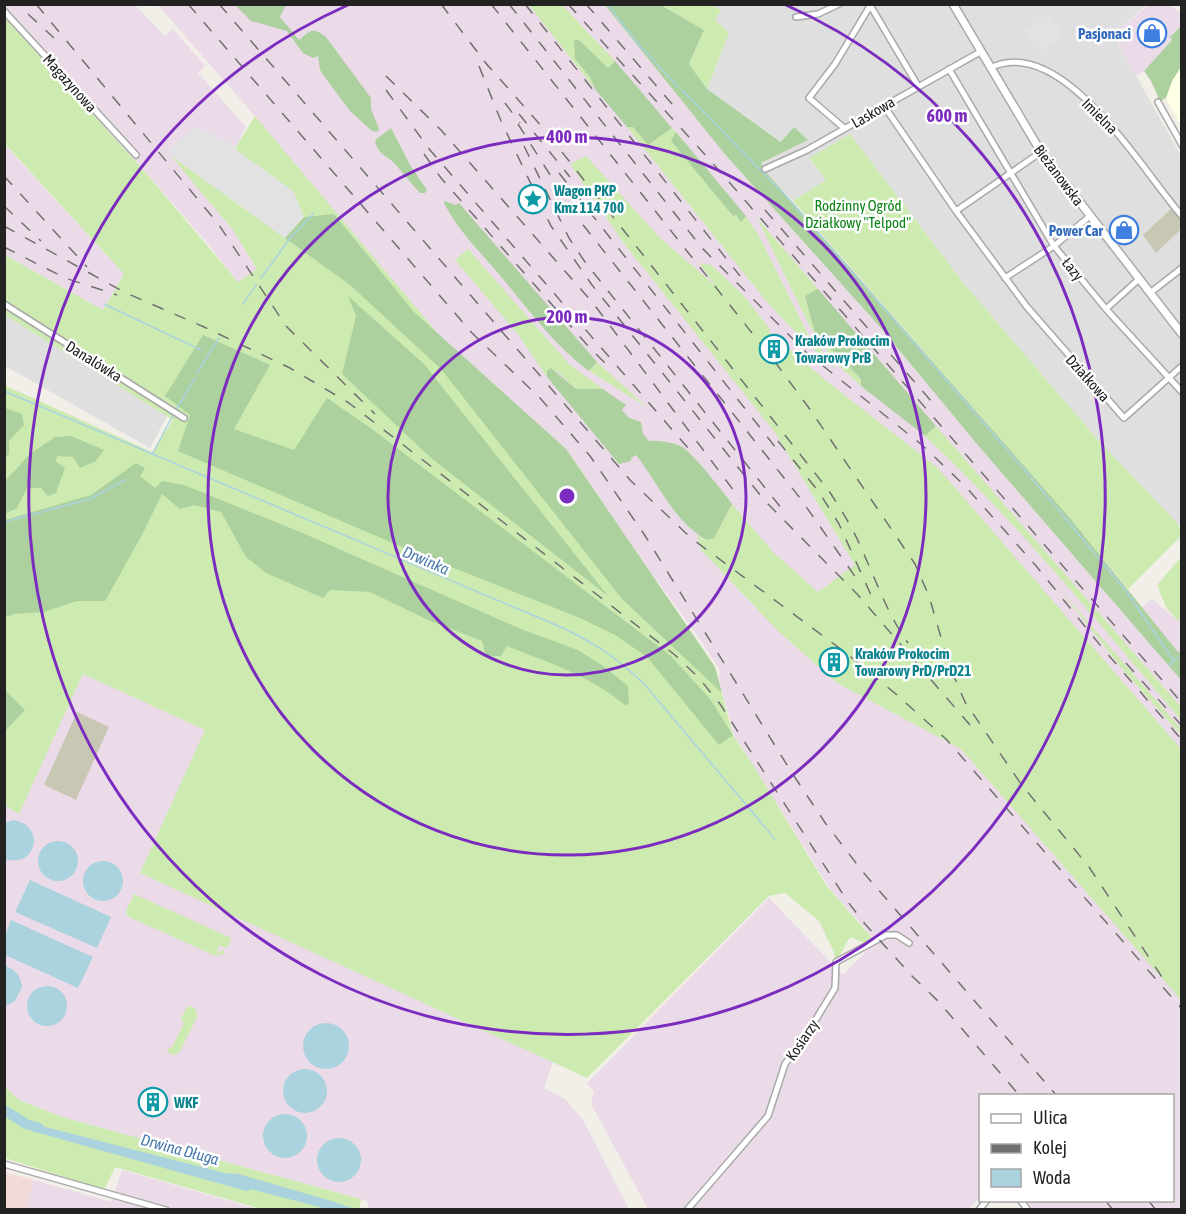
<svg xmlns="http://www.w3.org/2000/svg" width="1186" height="1214" viewBox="0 0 1186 1214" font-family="'Asap Condensed',sans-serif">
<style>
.residential{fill:#e0dfdf}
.commercial{fill:#f2dad9}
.industrial{fill:#ebdbe8}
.education{fill:#ffffe5}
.construction{fill:#c7c7b4}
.grass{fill:#cdebb0}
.forest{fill:#add19e}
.parking{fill:#e2e2e2}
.water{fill:#aad3df}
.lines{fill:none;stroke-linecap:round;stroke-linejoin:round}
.stream{stroke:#aad3df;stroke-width:1.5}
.river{stroke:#aad3df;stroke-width:10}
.minor-casing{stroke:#a9a9a9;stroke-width:8}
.tertiary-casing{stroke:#a9a9a9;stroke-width:10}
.minor{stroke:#fff;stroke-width:5}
.tertiary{stroke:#fff;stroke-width:7}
.rail{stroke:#707070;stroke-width:1.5;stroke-dasharray:12 12;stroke-linecap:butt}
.ring{fill:none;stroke:#7b2cbf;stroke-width:3}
.labels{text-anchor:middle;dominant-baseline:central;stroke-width:5;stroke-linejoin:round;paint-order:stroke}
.shop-label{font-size:15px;font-weight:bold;fill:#366cbe;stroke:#fff;text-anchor:end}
.street-label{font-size:15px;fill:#222;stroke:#fff}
.culture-label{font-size:15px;font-weight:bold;fill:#0d838f;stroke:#fff;text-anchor:start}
.park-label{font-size:15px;fill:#0c8416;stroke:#fff}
.water-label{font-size:16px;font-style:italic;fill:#4a7aab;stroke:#fff}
.centre{fill:#7b2cbf;stroke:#fff;stroke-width:3}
.ring-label{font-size:18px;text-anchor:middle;font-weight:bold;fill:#7b2cbf;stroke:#fff;stroke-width:5;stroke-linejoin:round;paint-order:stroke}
</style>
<rect width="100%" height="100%" fill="#f2efe9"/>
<path class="residential" d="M712,5h434l-33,30 68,121 1,366 -3,3 -81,-85 -133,-155 -115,-151 -41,25 17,21 -33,21 -26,-28 -6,-10 46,-24 -25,3 -75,-53 22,-56 -14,-13 6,-10z
M4,314l163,102 -17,32 -145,-82z"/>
<path class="commercial" d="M4,1172l30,8 -9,29h-20z"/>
<path class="industrial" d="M4,5h131l30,31 8,-7 32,37 -7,7 48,54 -10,20 -40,-20 -28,24 65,79 24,39 -19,13 -30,-38 -203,-234z
M158,5h447l118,147 157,175 96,116 205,237v529h-147l-8,-8 146,-1v-104h-192v101l-11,12h-321l-57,-105 3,-12 -7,-9 182,-185 74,77 33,-34 -46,-52 -96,-154 -15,-55 1,-10 -23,-35 -56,-76 -227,-247 -160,-197z
M1148,5h21l12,8v13l-11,11 2,3 -7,10 -21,21 -8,5 -23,-41z
M4,144l120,130 -21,36 -98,-55z
M1152,599l26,22 3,-3v32l-3,3 -36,-46z
M83,673l122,57 350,326 -11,32 21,11 18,21 46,89h-261v-7l-7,-3 -299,-82 -43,-17 -15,-14v-281l15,8z
M122,1170l136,39 -233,1 9,-30 77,22z"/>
<path class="education" d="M1181,67v59l-15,-28 6,-17z"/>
<path class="construction" d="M1172,208l9,10v11l-25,24 -13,-18z
M77,712l32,15 -33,73 -32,-15z"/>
<path class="grass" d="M529,5h33l53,56 -7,7 -29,-28 -4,19 15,18 5,12z
M661,5h51l9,5 -6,10 14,13 -22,56 -18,-25 15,-34z
M5,17l140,155 93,110 19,-13 -24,-39 -63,-75 115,83 9,-46 -59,-43 20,-33 185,220 127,114 148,217 18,68 22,33 71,117 47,54 -9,4 -14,-6 -14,25 -2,-10 -15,-31 -34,-28 -16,3 -182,182 -447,-205 65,-143 -122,-56 -64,140 -14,-9 -1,-420 148,67 21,-32 -168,-105v-60l98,55 21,-36 -119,-130z
M633,126l15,19 24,-17 4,4 -4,10 61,74 3,-1 5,6 5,-5 12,18 50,100 29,36 -39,-35 -31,-33 -140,-175z
M850,134l115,151 133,155 81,85 2,11 -53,53 -58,-71 -277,-317 33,-21 -17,-22z
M586,156l74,82 56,48 -17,-23 12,2 32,30 27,34 -1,3 60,51 109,85 243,281v251l-220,-251 -124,-66 -58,-51 -78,-82 -4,-15 10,5 7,-2 18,-34 41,48 45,40 37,-27 -81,-134 -149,-186 -55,-81z
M757,218l61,71 -13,7 10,37 46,46v7l-23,-21 -28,-38z
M468,249l102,116 33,24h-27l-19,-18h-10v6l-30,-44 -62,-73z
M597,362l50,45 -58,-36z
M936,426l245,281v13c-82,-96 -163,-197 -256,-284z
M1181,557l1,61 -4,3 -12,-14 -9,-22z
M1056,585l125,144v6l-57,-64z
M134,894l97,44 -2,8 -4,2 -6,-3 -3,10 5,-5 3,1 1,3 -9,2 -85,-38 -5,-4v-3z
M189,1006l7,3 1,8 -17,34 -4,4 -6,-1 -3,-5 5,-2 12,-24 -3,-4 5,-11z
M4,1086l15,14 43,17 299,82 -2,10h-98l-146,-42 -11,23 -99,-32z"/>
<path class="forest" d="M235,5h51l-6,12 19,23c11,-9 13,-14 27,-3l45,61v11l8,20 -2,3 -5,-1 -22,-20 -18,-24 -12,-17 -2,-14 -5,2 -10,-5 -16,-22 -36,-10z
M605,5h56l43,25 -15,34 18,25 74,53 13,-15 14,13 -47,23 6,10 303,345 108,134h3v28l-205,-237 -96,-116 -157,-175z
M1181,26v41l-9,14 -6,17 -6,3 -9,-20 -7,-10 28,-31 -2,-3z
M574,40h5l29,28 7,-7 57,67 -24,17 -15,-18h-6l-32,-38 -5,-12 -15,-18z
M391,128l19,37 17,25 -2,3h-5c-10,-10 -17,-21 -27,-31 -8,-7 -17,-10 -18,-22z
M676,132l70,84 -5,6 -5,-7 -3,1 -62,-75z
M445,201l10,4 4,-2 138,159 -8,9c-36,-26 -63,-65 -91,-98 -19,-22 -41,-44 -54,-70z
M334,214l80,98 152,137 149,218 7,26 -100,-94 -181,-230 -91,-84 -65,-47 19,-21z
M818,289l118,137 -11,10 -64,-50v-7l-46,-46 -10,-37z
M348,296l76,68 184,232 -177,-138 -89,-84 14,-58z
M203,335l67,30 -36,64 60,21 33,-52 45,31 299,227 39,43 23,36 -14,10 -72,-88 -32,-22 -35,-17 -164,-65 -238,-102 12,-36 -25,-19z
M551,368l25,21h27l23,16 -4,5 7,8 12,4 2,12 6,7c9,-1 30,2 36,8 12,10 38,42 47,55l-18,34 -7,2c-33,-18 -48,-56 -71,-85l-5,3v3l-12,3 -72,-87v-6z
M5,408l17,6 2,11 -15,16v13l-4,5z
M71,436l33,14 -8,11 -16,7 -7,-11 -15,-1 -3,5 10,7 -9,25 -8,3 -7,-8h-14l-10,20 -12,6v-33l25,-27 25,-17z
M136,463l9,5 -5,8 15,12 7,-7 22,4 121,49 216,95 57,21 28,18 22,18 1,17 -3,3c-33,-29 -78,-44 -119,-60l-6,10h-15l-4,-15 -54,-21 -58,-28 -40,-2 -7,8 -57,-25 -20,-16 -25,-45 -27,-7 -14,4 -18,-15 -20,41 -37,66h-28l-33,11 -30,2 -9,3v-97l86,-25z
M5,690l20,20 -20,21z"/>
<path class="parking" d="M1047,14l16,20 -23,18 -16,-20z
M195,126l41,21 -1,2 59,43 10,25 -19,21 -115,-83 -2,-4z"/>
<path class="water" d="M13,820c33,4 24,49 -8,39v-36z
M38 861a20 20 0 1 1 40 0a20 20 0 1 1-40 0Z
M83 881a20 20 0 1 1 40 0a20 20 0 1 1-40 0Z
M30,880l81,37 -14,31 -82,-36z
M11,920l82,37 -15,31 -73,-33v-19z
M5,966c10,3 16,10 17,21l-7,14 -10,5z
M27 1006a20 20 0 1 1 40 0a20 20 0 1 1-40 0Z
M303 1046a23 23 0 1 1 46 0a23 23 0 1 1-46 0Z
M283 1091a22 22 0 1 1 44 0a22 22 0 1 1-44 0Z
M263 1136a22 22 0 1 1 44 0a22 22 0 1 1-44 0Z
M28,1120l17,7 180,46 13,1 97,28 20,7h-28l-77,-20 -2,2 -9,-2 -207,-58 -8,-4z
M317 1160a22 22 0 1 1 44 0a22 22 0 1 1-44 0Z"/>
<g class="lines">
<path class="stream" d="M607,4l33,42 38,41
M682,90l105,107 253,291 86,103 48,70
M261,278l30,-41 23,-24
M104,304l97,46
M243,304l13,-19
M197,373l22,-35
M4,391l559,237c35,17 53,29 82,57l130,154
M176,410l19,-32
M153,453l20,-38
M4,522l86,-23 35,-19
M1169,666l7,-7 6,-2"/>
<path class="river" d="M4,1110l22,14 13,4"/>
<g class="minor-casing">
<path id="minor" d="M870,5l48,81
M4,11l132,144
M796,17l22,-3 21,-10
M990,68c72,-36 153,104 192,148
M949,69l105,177 52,63 76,83
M1158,102l24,43
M884,106l72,105 71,96 97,111 58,-52
M844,128l-35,-30 26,-34 35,-58
M765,169l42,-19 173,-98
M956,211l85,-59
M1005,278l49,-32 36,-30
M1150,293l32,-25
M4,304l180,114
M1106,309l33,-30
M4,1164l162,46
M1020,1200l8,10
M687,1210l81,-94 17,-52 25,-35 25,-41 1,-26 50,-27h11l12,8
M979,1210l8,-10"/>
</g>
<g class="tertiary-casing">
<path id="tertiary" d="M953,4l88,148 141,182"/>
</g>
<use href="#minor" class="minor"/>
<use href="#tertiary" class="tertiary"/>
<path class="rail" d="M36,4l183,221 67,101 89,88
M188,4l284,329 68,65 50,58 54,78 148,239 34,51 37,48 194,224
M219,4l412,477 60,57 155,115 51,42 49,44 236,270
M441,4l47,62
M491,4l284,358 34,46 106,156 14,32 20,69 16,37 56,82 68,83 73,110
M509,4l193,244 105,105 115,92 44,42 71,80 67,83 78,90
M525,4l215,272
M568,4l141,155 473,544
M586,4l92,107
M28,14l26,24
M484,61l59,67 286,363c13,20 25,39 34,61 14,31 25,63 45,91
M479,66l22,55 50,105 41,59 173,216 93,94 118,137
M386,76l55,54 152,173 147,196
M386,90l44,60 258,298
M505,103l15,20
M519,114l51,63
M518,124l58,92 224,282 61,87
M524,146l45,92 16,24 197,247
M424,154l17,24 148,169 22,22
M559,173l221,280
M4,176l83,91
M4,206l37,35
M765,210l167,192
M4,226l120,66 80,35 86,41 59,35 326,252 24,23 21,26 128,198 17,22 47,52 26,25 82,95
M4,247l61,31 52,17
M778,441l41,51 20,32 36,80
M1126,663l56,63
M1105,1200l8,10
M1148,1200l8,10"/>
</g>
<g class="ring">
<circle cx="567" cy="496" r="179"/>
<circle cx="567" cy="496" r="359"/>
<path d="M786 5A538 538 0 1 1 348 5"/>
</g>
<defs>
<g id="shop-ring" transform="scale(1.5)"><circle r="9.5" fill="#fff" stroke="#3f7fe0" stroke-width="1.5"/><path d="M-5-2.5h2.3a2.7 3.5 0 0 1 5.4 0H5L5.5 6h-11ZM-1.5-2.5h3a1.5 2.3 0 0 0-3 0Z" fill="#3f7fe0"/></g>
<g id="sight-ring" transform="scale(1.5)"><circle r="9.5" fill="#fff" stroke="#0f9aa8" stroke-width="1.5"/><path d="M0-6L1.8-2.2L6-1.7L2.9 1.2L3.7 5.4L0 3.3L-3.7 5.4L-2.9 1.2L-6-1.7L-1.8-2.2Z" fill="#0f9aa8"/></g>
<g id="building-ring" transform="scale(1.5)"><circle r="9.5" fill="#fff" stroke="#0f9aa8" stroke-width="1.5"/><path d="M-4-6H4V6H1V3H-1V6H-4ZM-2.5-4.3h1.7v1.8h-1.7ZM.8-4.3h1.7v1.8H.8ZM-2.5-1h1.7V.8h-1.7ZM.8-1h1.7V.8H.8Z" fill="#0f9aa8"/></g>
</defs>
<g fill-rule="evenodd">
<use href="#shop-ring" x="1152" y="33"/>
<use href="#sight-ring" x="533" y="199"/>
<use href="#shop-ring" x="1124" y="230"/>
<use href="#building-ring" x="774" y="349"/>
<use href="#building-ring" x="834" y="662"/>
<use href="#building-ring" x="153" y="1102"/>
</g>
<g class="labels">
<g class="shop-label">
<text x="1131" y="33">Pasjonaci</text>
<text x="1103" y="230">Power Car</text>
</g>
<g class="street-label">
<text transform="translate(70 83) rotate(48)">Magazynowa</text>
<text transform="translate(873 112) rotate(-30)">Laskowa</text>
<text transform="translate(1100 116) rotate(45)">Imielna</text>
<text transform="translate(1059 175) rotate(53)">Bieżanowska</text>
<text transform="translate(1073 269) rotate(51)">Łazy</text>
<text transform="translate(94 361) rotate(32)">Danalówka</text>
<text transform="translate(1088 378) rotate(48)">Działkowa</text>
<text transform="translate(802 1040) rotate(-56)">Kosiarzy</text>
</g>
<g class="culture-label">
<text x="554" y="190">Wagon PKP<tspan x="554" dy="17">Kmz 114 700</tspan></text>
<text x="795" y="340">Kraków Prokocim<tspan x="795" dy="17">Towarowy PrB</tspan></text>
<text x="855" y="653">Kraków Prokocim<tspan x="855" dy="17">Towarowy PrD/PrD21</tspan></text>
<text x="174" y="1102">WKF</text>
</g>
<g class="park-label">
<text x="858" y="205">Rodzinny Ogród<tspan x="858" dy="17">Działkowy "Telpod"</tspan></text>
</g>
<g class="water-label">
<text transform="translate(426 560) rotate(23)">Drwinka</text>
<text transform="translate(180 1149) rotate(15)">Drwina Długa</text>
</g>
</g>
<circle cx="567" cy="496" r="9" class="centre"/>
<g class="ring-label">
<text x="947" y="122">600 m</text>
<text x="567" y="143">400 m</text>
<text x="567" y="323">200 m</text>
</g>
<rect width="1186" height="1214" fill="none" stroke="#222222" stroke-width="12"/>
<rect x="979" y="1094" width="195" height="108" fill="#ffffff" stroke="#a7a7a7" stroke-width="1.5"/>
<rect x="991" y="1114" width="30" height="9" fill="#ffffff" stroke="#a7a7a7" stroke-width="1.5"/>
<text x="1033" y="1124" font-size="18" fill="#222222">Ulica</text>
<rect x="991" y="1144" width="30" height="9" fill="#707070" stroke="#a7a7a7" stroke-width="1.5"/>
<text x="1033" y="1154" font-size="18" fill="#222222">Kolej</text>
<rect x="991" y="1169" width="30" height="18" fill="#aad3df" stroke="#a7a7a7" stroke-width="1.5"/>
<text x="1033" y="1184" font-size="18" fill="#222222">Woda</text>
</svg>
